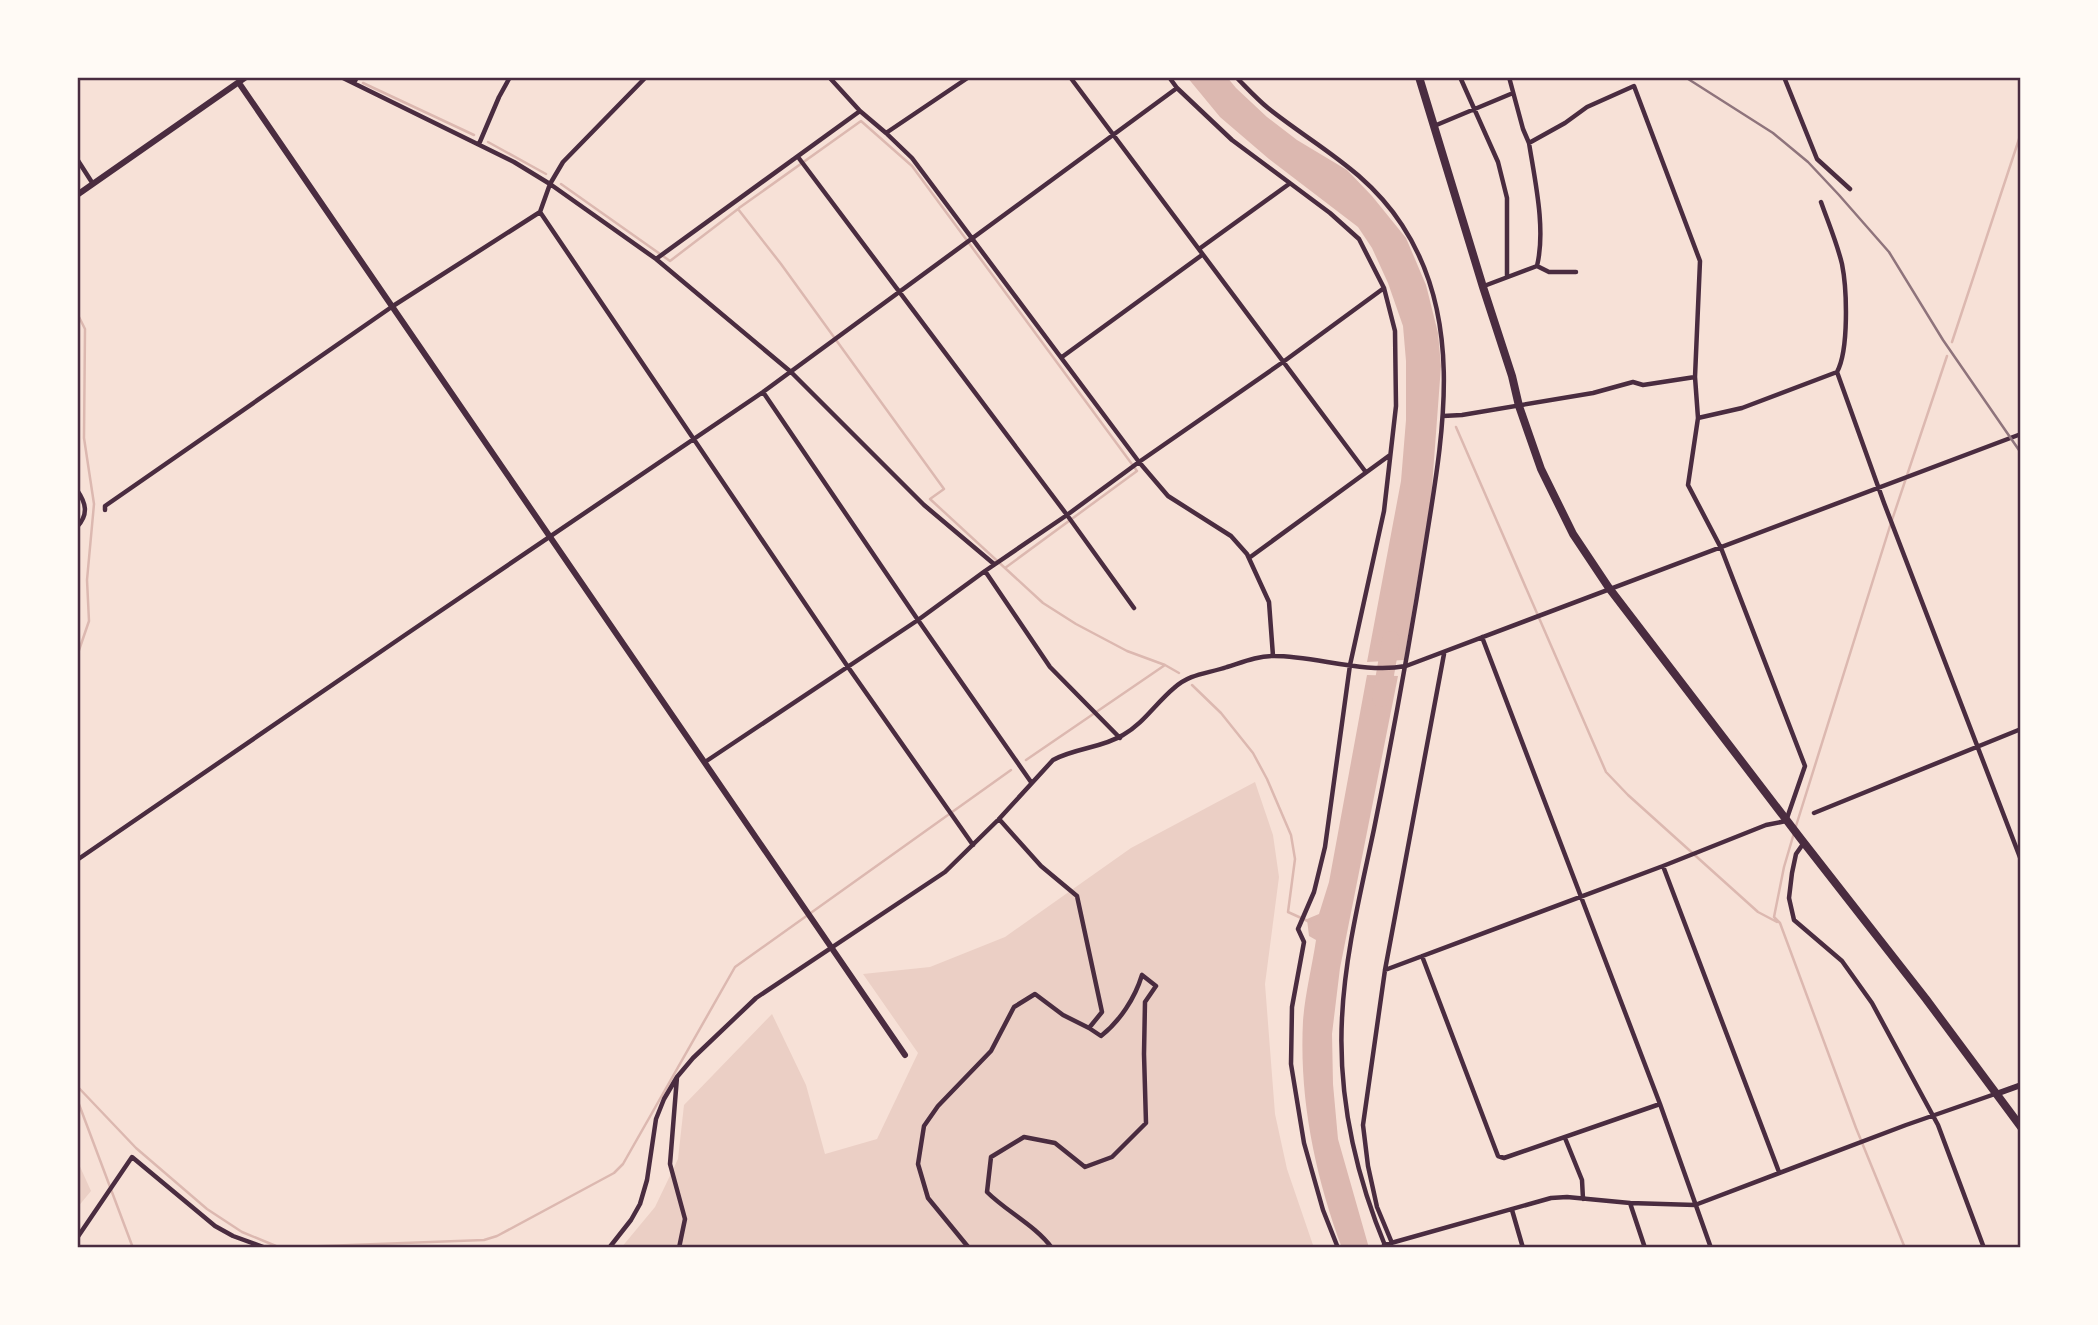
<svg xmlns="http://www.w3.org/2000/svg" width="2098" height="1325" viewBox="0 0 2098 1325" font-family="Barlow,sans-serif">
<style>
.green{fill:#ebcfc5}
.water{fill:#dcb8b0}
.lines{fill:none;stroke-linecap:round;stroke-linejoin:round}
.stream{stroke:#dcb8b0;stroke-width:2.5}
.river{stroke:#dcb8b0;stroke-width:18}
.minor{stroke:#4a2c40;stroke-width:4.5}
.tertiary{stroke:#4a2c40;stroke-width:6}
.primary{stroke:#4a2c40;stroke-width:8}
.rail{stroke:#8f747c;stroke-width:2.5}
.neatline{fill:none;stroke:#4a2c40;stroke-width:2.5}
</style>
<rect width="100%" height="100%" fill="#f7e1d7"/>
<path class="green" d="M1255,782l18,53 6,42 -14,107 10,130 12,55 27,79h-693l34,-41 23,-48 6,-54 88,-91 34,71 19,69 52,-15 41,-86 -55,-79 67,-7 75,-30 126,-89z
M77,1160l14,31 -14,17z"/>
<path class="water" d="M1187,77h40l9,11 31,29 30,23 50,30 25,26 34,42 20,47 12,48 3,33 -10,134 -27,160 -37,2 34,-181 5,-61v-59l-3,-35 -15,-43 -16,-35 -14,-21 -89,-68 -49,-42z
M1367,675l31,1 -58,292 -8,66 1,50 5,55 31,109h-27c-27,-73 -43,-149 -39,-227 2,-27 9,-54 13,-81l-7,-4 -2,-17 12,-5 10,-32z"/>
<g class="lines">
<path class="stream" d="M363,83l111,52
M488,142l58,32
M561,184l109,77 68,-52 43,55 163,225 -14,10 113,104 33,21 51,27 38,14 14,8
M739,208l122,-87 51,45 225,305 -132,97
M77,313l8,16 -1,109 10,66 -7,76 2,41 -12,35
M1952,342l69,-209
M1456,427l150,345 22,23 130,117 19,10
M1192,685l29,28 32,40 14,26 24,56 4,24 -7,53 22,10
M1026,760l139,-95
M1796,826l94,-300 57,-170
M1794,833l-10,34 -10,50 6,6 76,205 49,120
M77,1086l59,62 71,61 35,23 34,14 21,1 187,-7 13,-4 117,-63 9,-9 112,-197 276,-197
M77,1099l56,149"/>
<path class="river" d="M1381,698l10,-58"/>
<path class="minor" d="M341,77l173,85 36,22 106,75 135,113 133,133 70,59
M646,77l-83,85 -13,22 -10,28 308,455 125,178
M829,77l31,34
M1070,77l295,394
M1169,77l8,11 55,52 98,73 29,26 25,49 11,43 1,75 -12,105 -34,154 -25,182 -11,45 -16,37 6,13 -12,65 -1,57 13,79 19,67 15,38
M1236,77c11,11 21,22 32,31 49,39 98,62 134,117 64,97 40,214 23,322 -15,95 -32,188 -51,282 -13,62 -29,125 -32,189 -4,78 14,158 44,230
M1460,77l38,85 9,36v79
M1784,77l33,82 33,30
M354,83l3,-6
M1434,126l79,-33
M886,133l83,-56
M1529,143c6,38 17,86 8,123
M479,144l20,-47 11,-20
M798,157l269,358 67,93
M77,159l16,25
M1199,249l90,-65
M656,259l204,-148 26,22 26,25 227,304 29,34 63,40 16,18 22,48 4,54
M1484,286l53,-20 12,6h27
M1062,357l140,-102
M1837,372l47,131 137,357
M763,392l155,228 113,162
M1443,416l19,-1 131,-22 40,-11 10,3 52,-8
M1698,418l44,-10 95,-36c12,-22 10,-83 5,-108 -5,-21 -14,-42 -21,-62
M77,490c9,13 12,24 0,37
M105,510v-4l288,-200 147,-94
M1249,558l141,-103
M985,571l65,96 70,71
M1482,637l178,467 51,144
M705,762l213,-142 67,-49 82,-56 72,-53 144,-100 101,-74
M1814,813l207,-84
M1803,844l-7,10 -4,19 -3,25 5,22 48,41 30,42 66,122 46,123
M77,860l328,-225 358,-243 414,-304
M1663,866l116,306
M1422,956l76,200 6,2 156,-54
M1385,970l278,-104 103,-41 20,-4 19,-55 -84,-218 -33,-63 10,-67 -3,-41 5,-116 -66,-175 -47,21 -22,16 -36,20 -6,-14 -14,-52
M677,1077l-7,87 15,55 -6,29
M1565,1138l17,42 1,19
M1630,1203l15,45
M1512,1210l11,38
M77,1238l55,-81 83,69 18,10 33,12
M1392,1243l-15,-36 -9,-41 -5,-41 22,-155 59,-316
M1384,1245l167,-47 16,-1 63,6 65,2 211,-80 89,-31
M609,1248l22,-28 9,-16 7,-24 9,-61 8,-20 13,-22 16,-19 63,-60 189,-126 54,-53 54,-59c22,-12 49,-12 70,-25 20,-11 33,-32 51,-47 17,-15 33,-14 53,-21 16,-5 30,-11 47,-11 42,0 90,18 132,10l615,-232
M969,1248l-41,-50 -10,-34 6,-38 14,-20 53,-55 23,-44 21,-13 28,21 26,13 13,-16 -25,-116 -36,-30 -42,-47
M1052,1248c-17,-23 -45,-36 -65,-56l4,-35 33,-20 31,6 30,24 27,-10 34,-34 -2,-69 1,-52 11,-16 -14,-11c-7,23 -22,46 -41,61l-12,-8"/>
<path class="tertiary" d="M239,83l666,972
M77,195l169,-118
M1996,1094l25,-9"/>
<path class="primary" d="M1419,77l64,210 29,89 7,30 22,63 32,65 36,54 192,251 125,160 95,128"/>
<path class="rail" d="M1685,77l88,56 35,29 31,33 50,57 54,88 78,113"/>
</g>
<rect width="2098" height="1325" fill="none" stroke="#fffaf5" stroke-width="158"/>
<rect x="79" y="79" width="1940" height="1167" class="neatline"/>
</svg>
